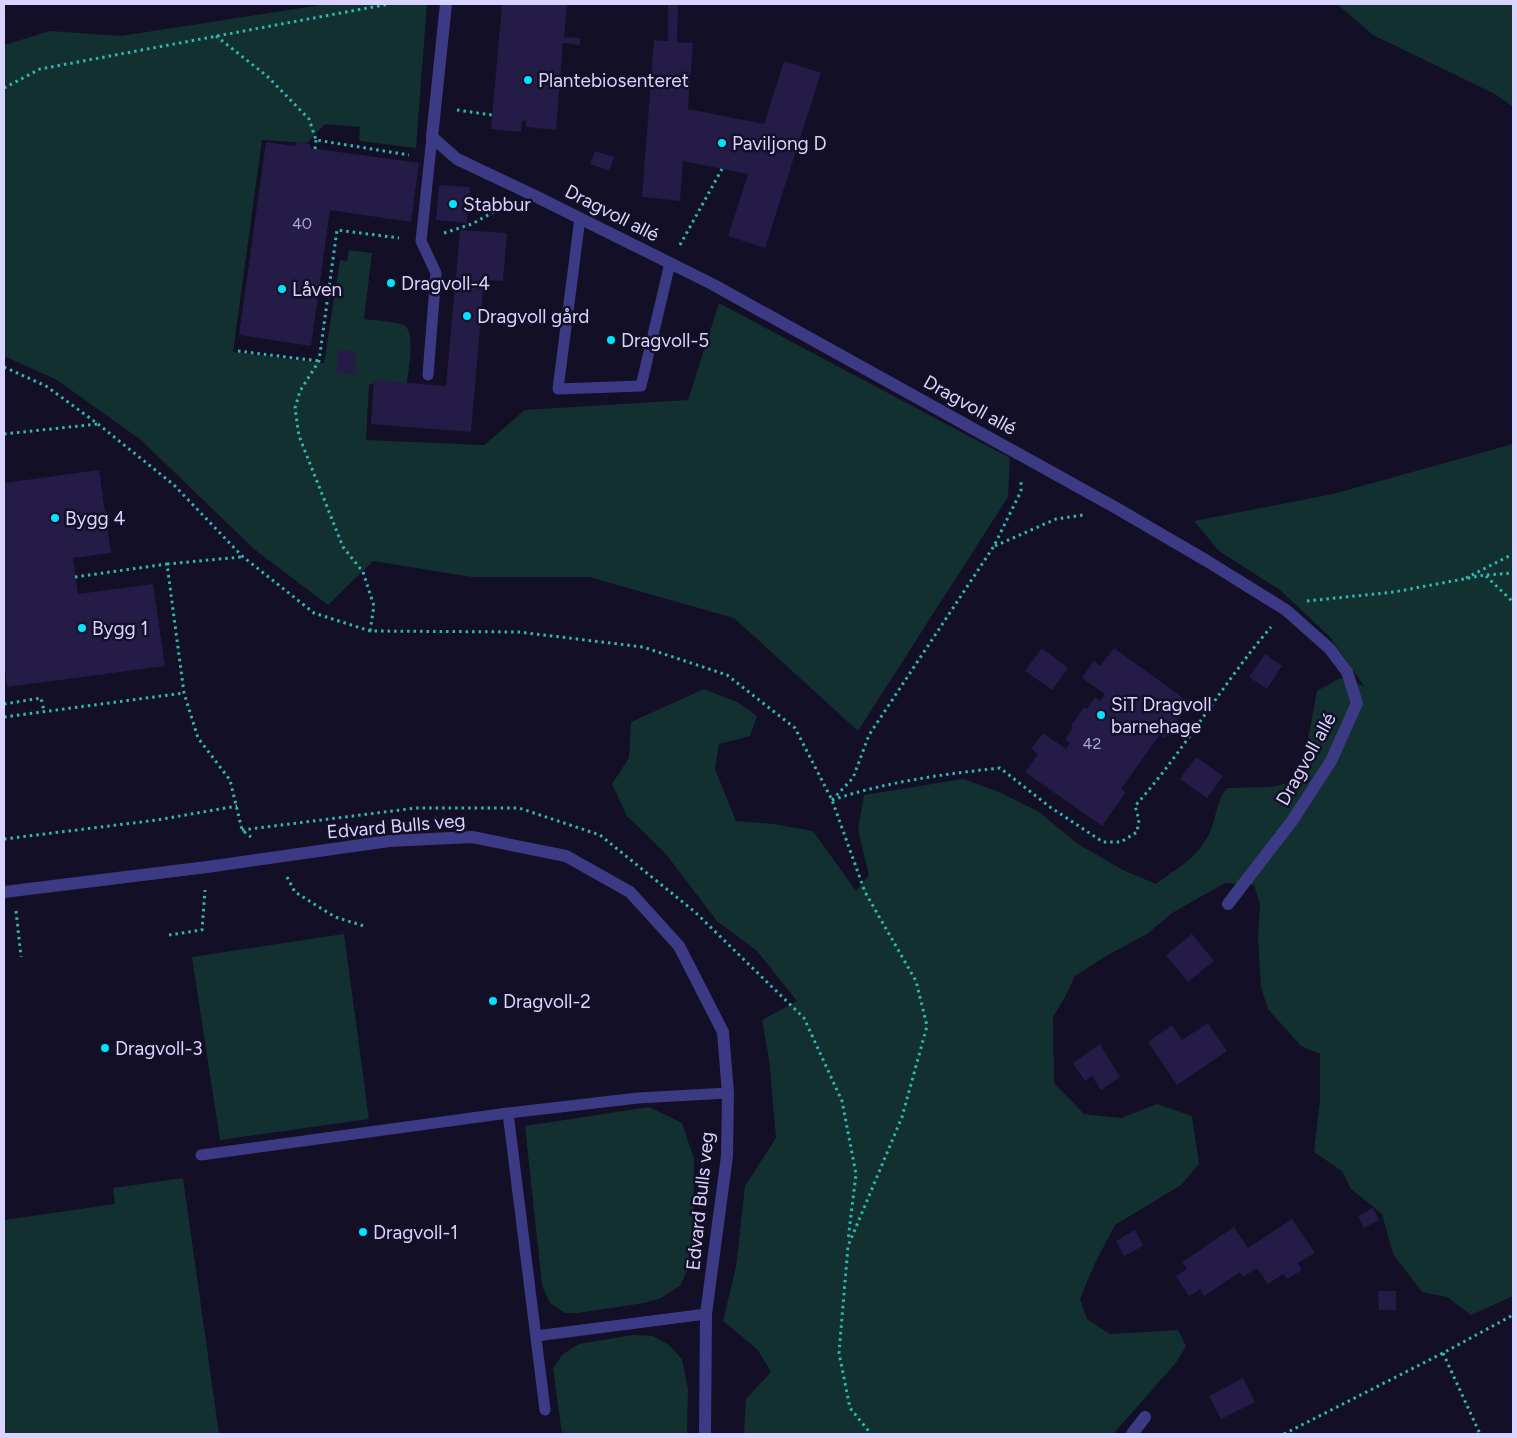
<svg xmlns="http://www.w3.org/2000/svg" width="1517" height="1438" viewBox="0 0 1517 1438" font-family="Figtree,sans-serif">
<style>
.green{fill:#12302f}
.building{fill:#241b47}
.lines{fill:none;stroke-linecap:round;stroke-linejoin:round}
.path{stroke:#2fb8b0;stroke-width:3;stroke-dasharray:2.5 4;stroke-linecap:butt}
.lane{stroke:#3d3a85;stroke-width:11}
.street{stroke:#3d3a85;stroke-width:12}
.poi-dot{fill:#00e5ff;stroke:#130f26;stroke-width:2}
.labels{text-anchor:middle;dominant-baseline:central;stroke-width:5;stroke-linejoin:round;paint-order:stroke}
.number-label{font-size:16px;fill:#aca6d1}
.poi-label{font-size:19px;fill:#d9d4ff;stroke:#130f26;text-anchor:start}
.street-label{font-size:19px;fill:#d9d4ff;stroke:#130f26}
</style>
<rect width="100%" height="100%" fill="#130f26"/>
<path class="green" d="M327,4h100l-11,144 -57,-7 1,-14 -35,-3 -18,19 -45,-3 -29,212 91,11 16,-103 7,1 2,-11 23,3 -8,66c9,1 34,3 40,6 12,7 4,46 3,58l-38,1 -3,56 118,5 41,-35 163,-10 31,-97 291,155 -2,39 -150,234 -124,-113 -145,-41h-117l-99,-16 -45,44 -74,-56 -113,-109 -84,-60 -53,-24v-311l46,-14 71,5z
M1337,4h176v103l-18,-13 -122,-59z
M1513,444v852l-42,19 -24,-18 -25,-5 -29,-38 -11,-40 -31,-25 -9,-18 -28,-19 6,-52v-46l-19,-8 -33,-37 -7,-22 -3,-48 2,-35 -6,-19 -29,-2 -53,30 -25,21 -41,22 -31,20 -10,21 -12,20 1,66 30,31 37,4 36,-14 35,12 7,48 -18,21 -66,40 -20,38 -15,36 7,20 23,15 68,-4 8,16 -11,18 -62,70h-369l2,-35 25,-27 -13,-22 -35,-29 13,-54 9,-81 31,-48 -7,-79 -7,-39 35,-19 -40,-50 -40,-30 -52,-68 -38,-37 -15,-32 17,-26 2,-36 73,-33 33,13 20,14 -7,20 -31,8 -4,25 21,52 37,3 40,7 43,60 13,-16 -11,-45 6,-35 99,-16 34,12 42,21 39,32 45,26 33,14c23,-17 46,-29 56,-57 5,-15 5,-27 15,-39l45,-1 23,-6 9,-20 13,-70 23,-13 24,8 -34,-49 -50,-47 -61,-39 -25,-30 139,-27z
M344,934l25,185 -149,21 -28,-183z
M649,1107l33,16 12,36 -1,97 -12,29 -20,13 -17,5 -66,10h-13l-15,-10 -8,-18 -17,-159z
M183,1178l36,256h-215v-214l111,-16 -2,-16z
M632,1335l21,1 16,9 13,14 6,30 -1,45h-125l-9,-66 10,-14 16,-10z"/>
<path class="building" d="M502,4l65,1 -3,32 16,1v7l-17,-2 -7,87 -30,-3v-6h-4l-1,11 -30,-3z
M668,4h10l-1,38 16,1 -5,66 76,15 20,-63 37,12 -56,175 -37,-12 20,-62 -65,-13 -3,40 -38,-4 12,-157 14,1z
M266,142l29,4 1,-4 14,2v4l109,15 -8,59 -81,-12 -19,136 -72,-11z
M595,151l19,6 -5,14 -19,-7z
M439,185l31,2 -3,36 -31,-3z
M460,230l47,3 -4,48 -19,-1 -13,152 -100,-8 3,-44 72,6z
M338,350l18,1 -1,23 -18,-1z
M99,470l12,83 -38,5 5,36 75,-10 12,82 -158,21 -3,-26v-178z
M1042,648l26,20 -16,22 -27,-19z
M1114,648l76,55 -25,35 -5,-4 -39,55 5,3 -24,34 -77,-54 13,-18 -7,-5 12,-16 23,16 4,-6 -5,-4 8,-11 -2,-2 13,-19 3,2 8,-12 5,4 5,-7 -23,-16 12,-17 6,5z
M1265,654l17,12 -15,23 -18,-12z
M1196,757l27,19 -16,22 -27,-19z
M1192,934l22,27 -26,21 -22,-27z
M1208,1023l19,28 -50,34 -29,-43 24,-17 10,15z
M1100,1044l20,33 -19,13 -9,-14 -7,5 -12,-18z
M1373,1208l6,12 -15,8 -6,-12z
M1292,1219l23,34 -17,10 4,7 -15,9 -4,-5 -15,10 -11,-16 -14,9 -3,-5 -36,24 -4,-7 -11,7 -13,-20 11,-7 -5,-7 52,-35 14,21z
M1135,1230l8,16 -19,10 -8,-15z
M1378,1291h18v19h-17z
M1243,1378l12,24 -34,17 -12,-23z"/>
<g class="lines">
<path class="path" d="M216,36l51,40 42,43 7,21 93,15
M4,88l36,-19 349,-65
M457,110l35,5
M315,149l1,-9
M444,233l28,-9 32,-18
M680,245l42,-76
M238,351l81,10
M4,367l42,19 52,38 76,61 68,71 72,57 56,18 149,1 124,15 84,28 68,53 37,72 33,92 51,89 11,45 -25,91 -54,129 -9,107 11,55 21,26
M4,434l94,-10
M995,546l61,-27 27,-4
M167,564l74,-7
M1486,576l27,26
M75,577l92,-13 17,129 14,45 32,42 12,50 9,7
M1466,578l47,-24
M1307,601l87,-9 91,-17 28,-2
M370,631l4,-25 -11,-34 -20,-25 -44,-111 -4,-28 5,-17 19,-30 18,-131 62,8
M4,704l37,-6 3,13
M4,717l180,-24
M832,800c54,-18 111,-26 168,-32l50,39 53,35h18l16,-10 2,-12 -4,-14c50,-56 87,-122 136,-179
M832,800l21,-22 16,-43 125,-189 27,-55v-12
M242,830l174,-22h103l81,27 95,77 109,106 38,83 14,73 -8,66
M4,839l153,-19 80,-14
M287,877l8,15 40,25 29,9
M16,911l5,46
M169,935l33,-5 3,-40
M1443,1353l37,81
M1284,1434l159,-81 70,-38"/>
<path class="lane" d="M580,218l-22,171 83,-3 29,-123
M428,375l8,-102 -15,-32 11,-104
M508,1113l37,297
M201,1155l307,-42 130,-15 90,-5
M536,1336l170,-22"/>
<path class="street" d="M446,4l-14,133 25,22 78,37 177,88 406,225 89,52 79,49 44,39 17,23 10,31 -26,58 -39,60 -64,83
M4,892l203,-25 182,-26 83,-4 94,19 64,36 49,54 44,86 5,61 -1,63 -21,158 -1,120
M1132,1434l13,-17"/>
</g>
<g class="poi-dot">
<circle cx="528" cy="80" r="5"/>
<circle cx="722" cy="143" r="5"/>
<circle cx="453" cy="204" r="5"/>
<circle cx="391" cy="283" r="5"/>
<circle cx="282" cy="289" r="5"/>
<circle cx="467" cy="316" r="5"/>
<circle cx="611" cy="340" r="5"/>
<circle cx="55" cy="518" r="5"/>
<circle cx="82" cy="628" r="5"/>
<circle cx="1101" cy="715" r="5"/>
<circle cx="493" cy="1001" r="5"/>
<circle cx="105" cy="1048" r="5"/>
<circle cx="363" cy="1232" r="5"/>
</g>
<g class="labels">
<g class="number-label">
<text x="302" y="223">40</text>
<text x="1092" y="743">42</text>
</g>
<g class="poi-label">
<text x="538" y="80">Plantebiosenteret</text>
<text x="732" y="143">Paviljong D</text>
<text x="463" y="204">Stabbur</text>
<text x="401" y="283">Dragvoll-4</text>
<text x="292" y="289">Låven</text>
<text x="477" y="316">Dragvoll gård</text>
<text x="621" y="340">Dragvoll-5</text>
<text x="65" y="518">Bygg 4</text>
<text x="92" y="628">Bygg 1</text>
<text x="1111" y="704">SiT Dragvoll<tspan x="1111" dy="22">barnehage</tspan></text>
<text x="503" y="1001">Dragvoll-2</text>
<text x="115" y="1048">Dragvoll-3</text>
<text x="373" y="1232">Dragvoll-1</text>
</g>
<g class="street-label">
<text transform="translate(612 213) rotate(27)">Dragvoll allé</text>
<text transform="translate(970 405) rotate(29)">Dragvoll allé</text>
<text transform="translate(1306 759) rotate(-61)">Dragvoll allé</text>
<text transform="translate(396 826) rotate(-5)">Edvard Bulls veg</text>
<text transform="translate(700 1201) rotate(-84)">Edvard Bulls veg</text>
</g>
</g>
<rect width="1517" height="1438" fill="none" stroke="#d9d4ff" stroke-width="10"/>
</svg>
